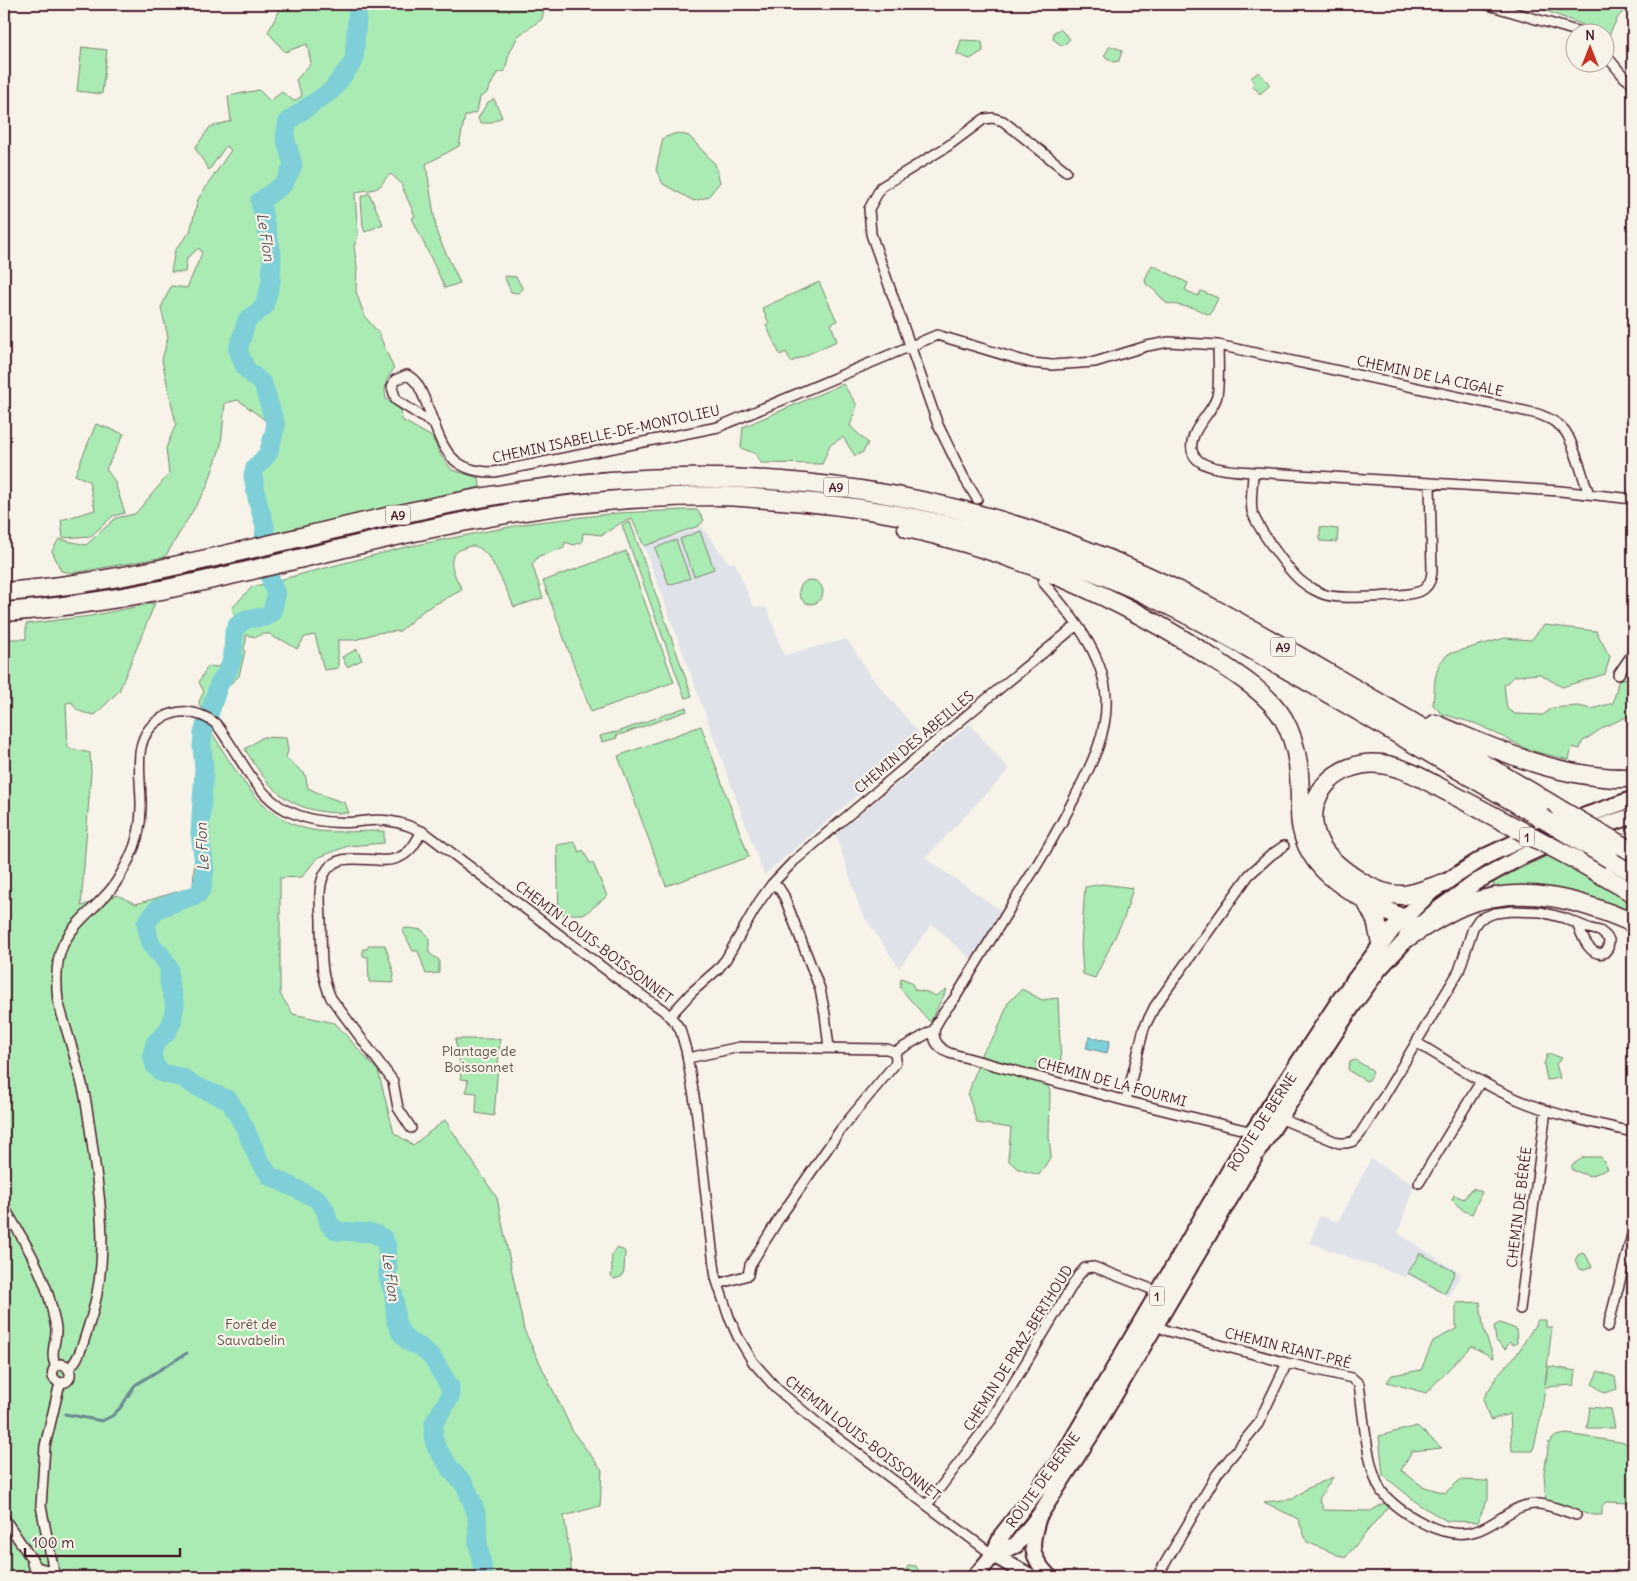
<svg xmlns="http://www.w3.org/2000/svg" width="1637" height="1581" viewBox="0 0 1637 1581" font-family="Delius,sans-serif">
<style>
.built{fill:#dfe2e8}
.green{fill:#aaebb4;stroke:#7a8570}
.water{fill:#7ecfd7;stroke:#698992}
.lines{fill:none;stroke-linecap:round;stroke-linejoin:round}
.stream{stroke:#698992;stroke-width:3}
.river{stroke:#7ecfd7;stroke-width:19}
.street-casing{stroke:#4a1f2b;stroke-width:12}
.secondary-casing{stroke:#4a1f2b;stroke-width:18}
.primary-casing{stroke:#4a1f2b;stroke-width:19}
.highway-casing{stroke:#4a1f2b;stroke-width:21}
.street{stroke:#f7f3e8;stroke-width:9}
.secondary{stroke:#f7f3e8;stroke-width:14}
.primary{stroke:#f7f3e8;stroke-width:15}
.highway{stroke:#f7f3e8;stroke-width:18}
.highway-bridge-casing{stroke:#4a1f2b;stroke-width:21;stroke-linecap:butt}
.highway-bridge{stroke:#f7f3e8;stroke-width:18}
.labels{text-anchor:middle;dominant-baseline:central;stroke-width:4.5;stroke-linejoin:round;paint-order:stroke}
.shield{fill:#f7f3e8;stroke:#7e5f64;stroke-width:1}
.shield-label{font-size:12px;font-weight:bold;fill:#4a1f2b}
.street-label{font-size:14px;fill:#4a1f2b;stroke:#f7f3e8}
.park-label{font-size:14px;fill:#62524d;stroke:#f7f3e8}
.water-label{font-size:15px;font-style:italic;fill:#5a545f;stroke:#f7f3e8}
</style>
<rect width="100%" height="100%" fill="#f7f3e8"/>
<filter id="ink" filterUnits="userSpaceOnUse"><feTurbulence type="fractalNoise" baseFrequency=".02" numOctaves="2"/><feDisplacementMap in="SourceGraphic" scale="10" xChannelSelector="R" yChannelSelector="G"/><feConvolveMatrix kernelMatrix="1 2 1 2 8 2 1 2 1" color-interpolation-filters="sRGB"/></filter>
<g filter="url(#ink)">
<path class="built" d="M702,527l27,36h6l18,43 14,2 17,47 63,-16 24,37 53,63 -160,136 -120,-329z
M970,724l39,46 -84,88 78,54 -30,49 -41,-37 -33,44 -38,-56 -25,-78z
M1371,1159l43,26 -16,48 63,41 -13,23 -40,-22 -1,3 -97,-35 9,-27 19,6z"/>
<path class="green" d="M283,4h262l-3,15 -24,17 -9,18 -4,17 -8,2 -11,21 -6,3 -3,15 -12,4 -6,30 -33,18 11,70 23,49 -15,5 -33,-70 3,-2 -15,-34 -9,-8c-6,3 -7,9 -12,13 -6,4 -15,3 -22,5l-2,3 3,41 -4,11 3,19 -1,26 9,25 13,15 16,37c-9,11 -10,17 -8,30l15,11 1,10 30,17 9,19 11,14 27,8 1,9 -219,49 -9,-39 20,-57 -7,-20 -27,-20 -13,3 -4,42 -14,42 -42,70 -92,16 -12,-2 -9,-20 7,-12 27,6 30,-27 19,-4 34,-40 -3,-26 10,-24 -14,-64 6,-23 -7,-29 10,-22 16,2 15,-35 -3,-5 -12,10 -2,14h-14l4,-22 15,-18 8,-33 33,-49 -5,-4 -17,24 -14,-22 15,-21 21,-6 -3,-25 31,-6 11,11 12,-9 12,9 8,-5 -6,-16 15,-17 -4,-19 -22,8 -17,-20z
M1534,4h97l-13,13 -12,24 -2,-9h-6l-2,-2 -60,-23z
M1060,29l10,10 -6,6h-3l-8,-6 1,-7z
M961,40l21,1 1,10 -13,8 -13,-5z
M1110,46l12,4 -3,11 -5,1 -10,-6z
M82,47l25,3 -5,44 -25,-3z
M1259,72l11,13 -10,9 -4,-5 -4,-2 2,-4 -3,-4 1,-2z
M494,99l8,18 -12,6h-10l-2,-5 10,-16z
M677,133l12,3 26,28 5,18 -12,15 -14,4 -31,-17 -7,-14 7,-32z
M369,193l14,31 -18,8 -2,-5 -2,-30z
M1152,265l36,18 -3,7 13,6 3,-5 17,7 -8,17 -16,-7 -28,-5 -11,-12 -9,-7 -1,-5z
M504,276l12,1 7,12 -5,4 -7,-1z
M819,282l18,39 -6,3 6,17 -46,21 -5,-10 -6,3 -14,-30 3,-2 -7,-15z
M843,384l14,21 -7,21 18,17 -5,9 -8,4 -12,-19 -13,8 -8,19 -61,-1 -5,-9 -15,-6 2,-21z
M96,424l28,10 -18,35 8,11 11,33 -12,3 -22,20 -28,2 -2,-18 34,-10 -6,-29 -14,-6z
M684,510h13l7,10 -5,6 -21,7 -13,6 -21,7 -12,-27 -11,4 -19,12 -19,-2 -1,9 -8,3 -9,-3 -1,6 -25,8 -7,8 11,34 -29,9c-6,-14 -21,-49 -32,-57 -6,-5 -11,-5 -18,-2 -22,8 -9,27 -2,42l-38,20 -24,21 -24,2 -21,7h-17v28l-14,2 -9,-35 -10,2 -8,12 -15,-9 -8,-2 -4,-4h-8l-6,3 -10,-2v7l-2,5 1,4 -6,25 -10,9 -7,10 -6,5 -4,-1 -5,10 -7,-2 -1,-6 5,-9 -5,-10 9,-16 10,1 8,-8 4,-39 5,-4 -3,-8 20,-21 154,-40 124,-24 88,-10z
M630,522l62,174 -7,2 -63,-173z
M1320,527l18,2 -1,13 -17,-1z
M700,531l14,38 -20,7 -14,-37z
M676,540l14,38 -21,7 -14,-37z
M626,551l48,131 -83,30 -48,-131z
M799 592a12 12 0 1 1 24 0a12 12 0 1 1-24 0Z
M155,603l-36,88 -24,24c-10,-2 -19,-2 -23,-13l-6,1 2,45 22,5 1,18 -10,135 36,-11 19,9 57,-17 7,-119 -2,-28 3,-12 4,-2 7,7c26,42 52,91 106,98 22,2 44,0 66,0v12l-36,3 -31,12 -15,19 -22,1v116l13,20 42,9 43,48 16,62 19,12 32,-25 52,78 27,132 49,102 29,38 -2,36 -36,10 7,47v14h-567v-938h22v-15l64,-8z
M1544,625l52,6 14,26 -5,17 -43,13 -22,-13 -25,2 -11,9 3,24 8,5 28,1 9,-7 26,-2 14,3 21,-6 6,-25 14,1v35l-29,13 -22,15 -2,7 -8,-2 -3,13 -40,-10 -52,-26 -35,-10 -9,-9 2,-26 4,-15 9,-10 57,-16 26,2z
M357,649l5,11 -15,7 -5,-10z
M686,707l1,4 -71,25 1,2 -15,4 -2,-6 15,-4v1z
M701,726l48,131 -83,29 -48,-130z
M263,737l23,1 2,12 -2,8 19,16 3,14 17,8 20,7 4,10c-55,1 -77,-18 -104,-64z
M575,842l4,10 4,-2 7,13h3l14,33 -22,18h-26l-2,-69z
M1549,855l84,48v17l-138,-27 -2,-10 7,-5z
M1103,884l30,4 -9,30 -29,60 -12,-4 -2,-29 4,-58z
M409,928l13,2 7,7v16l10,7v13l-13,1 -8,-23h-5l-11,-22z
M369,945h16l9,29 -1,9 -24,-1 -1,-25 -5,-1v-7h4z
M901,978l10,4 4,8 12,2 8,4 12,-7 -17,33 -30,-34z
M1022,989l20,11 16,-2 3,66 -25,-2 14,29 -1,46 2,19 -12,19 -21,-6 -10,-9 3,-32 -34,-5 -9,-28 14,-43 14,-18 12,-31z
M455,1039h45l-6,77 -18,-3 1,-20 -11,-1 2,-12 -7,-1 -2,-22z
M1548,1053l14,5 -6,6 4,14 -13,2 -3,-16z
M1355,1060l17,10 1,3 -4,7 -3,1 -17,-10 -1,-4 2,-5z
M1584,1157h17l7,12 -18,7 -18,-6v-5z
M1473,1188l9,4 -10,22 -8,-3 -12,-11 2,-5 10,4 6,-9 3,1z
M616,1248l7,2 2,2 -1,19 -3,6 -7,2 -3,-3c3,-11 -3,-19 5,-28z
M1420,1253l35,19 -10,21 -37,-20z
M1582,1253l4,2 6,12 -8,3 -5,-1 -4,-9 3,-5z
M1480,1302l4,29 10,27 -23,-12 -45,47 -39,-11 5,-7 29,-5 12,-29 23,-12v-26z
M1538,1320h8v7h6l-7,57 4,-18 27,5 -2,14 -29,2 -4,29 -8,35h-21l-2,-37 -20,6 -7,-21 17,-27 17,-18z
M1500,1323l16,6 1,14 -3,2 -4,-3 -5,7 -9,-8 -2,-15z
M1598,1371l17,6 2,12 -13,4 -12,-9z
M1590,1407l21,2 4,19h-28z
M1417,1426l25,22 -30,3 -11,19 21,16 23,7 15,-13 28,1v18l-11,23 -30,-1 -26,-15 -38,-31 -4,-39z
M1567,1434l66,10v59l-27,-1 -4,4v9h-8l-48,-14 -2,-28 5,-31 7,-6z
M1333,1477l-14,22 5,11 47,1 13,-8h7l-46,55 -38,-16 -9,-23 -34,-17 29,-3 13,-10z
M909,1565l7,1 6,11h-16l-3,-3z"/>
<path class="water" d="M1089,1037l21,4 -3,12 -21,-5z"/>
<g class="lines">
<path class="stream" d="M65,1414l37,7 10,-5 9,-9 14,-22 52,-32"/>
<path class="river" d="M358,4l-4,57 -22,29 -44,31 -3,16 8,28 -9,19 -24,17 12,52 -1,29 -7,25 -17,13 -9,30 8,19 17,15 13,42 -8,28 -13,14 -2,8 5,27 7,23 -2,31 13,38 -4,17 -7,5 -19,2 -9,7 -3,6 -1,23 -4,14 -10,15 -16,49 -1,13 2,23 -4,65 5,35 -3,19 -4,6 -41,15 -11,14 3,17 5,9 8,7 7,12v14l6,23 -3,17 -5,10 -12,11 -3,12 3,11 7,7 21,5 12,8 34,14 16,28 13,30 12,18 47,23 8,10 4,15 8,7 35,2 11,5 4,8 1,31 6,18 2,27 5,11 8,9 11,5 12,10 18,30v10l-16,26 -1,13 3,11 17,25 12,13 6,14 6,17 1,27 6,34"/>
<g class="street-casing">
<path id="street" d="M1485,4l95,28
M1604,53l21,25 8,6
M1218,345c0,10 2,46 -2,54 -5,13 -17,23 -22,36 -14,36 37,35 59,37l307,19 73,8
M435,425l-39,-25 -4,-13 3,-7 12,-5c11,6 13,14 18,25 16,39 19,73 69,72l224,-45 219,-92 94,28 21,2 43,-3 52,-16 22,-4 49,3 320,69c10,4 20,8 27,17 9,12 18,47 24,63
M1253,472c0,12 -3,27 -1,39 4,15 37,61 50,71 6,5 17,11 24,13 14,4 89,3 98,-6 6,-5 7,-10 8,-17l-2,-88
M977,499l-14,-23 -25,-51 -67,-191 -2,-25 12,-22 67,-41 36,-27 9,-1 10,3 63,50
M1043,582c27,31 61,72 63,115 2,37 -15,68 -31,100 -17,34 -36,66 -57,98 -21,34 -42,69 -63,103 -14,18 -36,40 -6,55l177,48 131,32
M1618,675l15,-22
M772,884l7,4 5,8 36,93 5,25 4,34
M670,1016l22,-24 26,-23 8,-10 33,-57 13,-18 22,-23 178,-150 105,-86
M1417,1043c36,21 72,46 112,61 33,13 70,20 104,28
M895,1052l39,-22
M688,1058l52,-11 147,2 8,3
M1126,1101l18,-73 11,-22 94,-131 22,-20 13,-9
M1277,1117l62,26h8l7,-2 6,-7 23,-36 76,-127 14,-43 6,-9 16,-6 17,-2 29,1 23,6 24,10 12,3 6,5 3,4 -1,8 -4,5c-15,4 -22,-18 -27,-29
M411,1128l-13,-20 -5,-27 -62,-83c-12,-26 -9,-48 -10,-76 0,-15 -4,-35 4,-49 14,-27 54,-5 75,-16 11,-5 16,-15 22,-26
M1419,1183l62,-102
M4,1207c19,32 40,65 48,102 1,6 3,13 4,19 1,12 -7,27 0,38
M718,1284l30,-9 2,-10 30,-48 61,-88 54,-65 1,-4 -1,-8
M1520,1309l26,-199
M1155,1325l13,6 119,32 65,15 7,6c4,27 8,87 23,108 11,14 27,24 43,32 16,8 33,13 51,7 21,-6 39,-29 63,-27 12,1 25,7 37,11
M1608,1327l25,-96
M56,1366l4,-2 5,1 5,7c1,7 -3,11 -10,11
M56,1366c-6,7 -4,13 4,17
M69,1368c10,-8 14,-25 18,-37 20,-58 17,-107 8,-166 -3,-23 -6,-46 -10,-68 -7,-33 -18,-64 -27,-96 -2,-18 -3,-39 5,-56 10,-22 34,-38 49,-57 7,-9 12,-19 17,-29 8,-16 12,-34 12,-51 1,-32 -12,-71 21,-90 8,-4 16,-7 25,-6 10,1 20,5 28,11 5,5 9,12 13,18 17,25 30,54 58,69 22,11 44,14 69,12 11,-1 23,-3 34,-1 14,2 27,7 39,14l186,141 49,34 12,12 5,7 6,21 10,58 16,141 4,29 13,39 9,20 15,25 24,27 38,32 178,134
M927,1505l65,-86 86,-143 7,-8 9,-1 65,25
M4,1518l33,49 17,5
M32,1564l7,13
M55,1577l-14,-71 4,-60 15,-63
M1157,1577l60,-103 41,-50 29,-61"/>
</g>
<g class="secondary-casing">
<path id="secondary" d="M1038,1520c-8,26 -8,37 12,57
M993,1555l39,22"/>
</g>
<g class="primary-casing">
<path id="primary" d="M993,1555l23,-10 23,-29 53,-83 166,-282 95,-146 26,-36 39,-42 19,-17 39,-28 45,-25 35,-16 77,-25
M975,1577l18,-22 9,-20 58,-74 185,-317 96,-146 52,-69 39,-38 54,-35 52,-24 95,-33"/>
</g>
<g class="highway-casing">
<path id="highway" d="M907,528c109,24 215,70 308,132 24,16 52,33 68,58 17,30 17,59 17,92 -1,68 68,89 118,117
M4,592c176,-14 344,-75 518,-101 191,-29 389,-11 569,61 88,34 168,81 249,128 74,43 148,86 221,130
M4,612c177,-12 345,-74 520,-101 64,-10 129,-15 195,-15 16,0 32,2 48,3 128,8 254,38 370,91 67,31 130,68 194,105 70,41 141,83 211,123
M1435,724c64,27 128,56 198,54
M1610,859l23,13
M1576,860l57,33
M1444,883c-13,4 -27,11 -40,12 -16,1 -30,-5 -43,-13 -16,-10 -33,-22 -41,-38 -23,-45 16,-85 61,-80 24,3 46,17 67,28 23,12 47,25 70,37
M1365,899l11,21 5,23
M1408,937c18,-11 37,-24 57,-32 57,-22 116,-5 168,18"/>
</g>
<use href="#street" class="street"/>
<use href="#secondary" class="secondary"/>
<use href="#primary" class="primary"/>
<use href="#highway" class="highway"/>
<g class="highway-bridge-casing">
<path id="highway-bridge" d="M1561,810l72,42
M1542,818l68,41
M1518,829l58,31"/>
</g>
<use href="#highway-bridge" class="highway-bridge"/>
</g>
</g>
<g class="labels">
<g class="shield">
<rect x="823.5" y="477.5" width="25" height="19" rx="4"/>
<rect x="385.5" y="505.5" width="25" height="19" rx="4"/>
<rect x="1270.5" y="637.5" width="25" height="19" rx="4"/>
<rect x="1519.5" y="827.5" width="15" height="19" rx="4"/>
<rect x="1149.5" y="1286.5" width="15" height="19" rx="4"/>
</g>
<g class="shield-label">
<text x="836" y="487">A9</text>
<text x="398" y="515">A9</text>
<text x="1283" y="647">A9</text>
<text x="1527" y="837">1</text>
<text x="1157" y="1296">1</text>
</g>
<g class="street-label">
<text transform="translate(1430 376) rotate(12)">CHEMIN DE LA CIGALE</text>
<text transform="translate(606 434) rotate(-12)">CHEMIN ISABELLE-DE-MONTOLIEU</text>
<text transform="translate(914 742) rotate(-40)">CHEMIN DES ABEILLES</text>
<text transform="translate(594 942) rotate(37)">CHEMIN LOUIS-BOISSONNET</text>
<text transform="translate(1112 1082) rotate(15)">CHEMIN DE LA FOURMI</text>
<text transform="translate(1262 1122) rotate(-57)">ROUTE DE BERNE</text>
<text transform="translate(1519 1207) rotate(-83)">CHEMIN DE BÉRÉE</text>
<text transform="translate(1018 1348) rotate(-58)">CHEMIN DE PRAZ-BERTHOUD</text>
<text transform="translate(1288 1348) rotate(14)">CHEMIN RIANT-PRÉ</text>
<text transform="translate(863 1438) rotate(38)">CHEMIN LOUIS-BOISSONNET</text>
<text transform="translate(1043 1480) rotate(-54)">ROUTE DE BERNE</text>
</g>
<g class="park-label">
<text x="479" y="1051">Plantage de<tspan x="479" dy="16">Boissonnet</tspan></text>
<text x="251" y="1324">Forêt de<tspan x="251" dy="16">Sauvabelin</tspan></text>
</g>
<g class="water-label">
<text transform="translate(266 237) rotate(81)">Le Flon</text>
<text transform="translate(202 847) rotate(-93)">Le Flon</text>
<text transform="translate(391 1277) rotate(82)">Le Flon</text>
</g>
</g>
<rect width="1637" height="1581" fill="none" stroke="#f7f3e8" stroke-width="20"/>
<rect x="10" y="10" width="1617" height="1561" fill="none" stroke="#4a1f2b" stroke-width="2" filter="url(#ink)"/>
<g transform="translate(1590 48)"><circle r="24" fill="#f7f3e8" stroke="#b29e9c"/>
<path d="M0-4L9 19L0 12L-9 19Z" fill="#c8321e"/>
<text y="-8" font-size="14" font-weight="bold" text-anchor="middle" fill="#4a1f2b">N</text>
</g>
<path d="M25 1548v8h155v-8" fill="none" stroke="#4a1f2b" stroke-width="2.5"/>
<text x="32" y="1548" font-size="15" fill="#4a1f2b" stroke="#f7f3e8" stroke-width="4" paint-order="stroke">100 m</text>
</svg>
